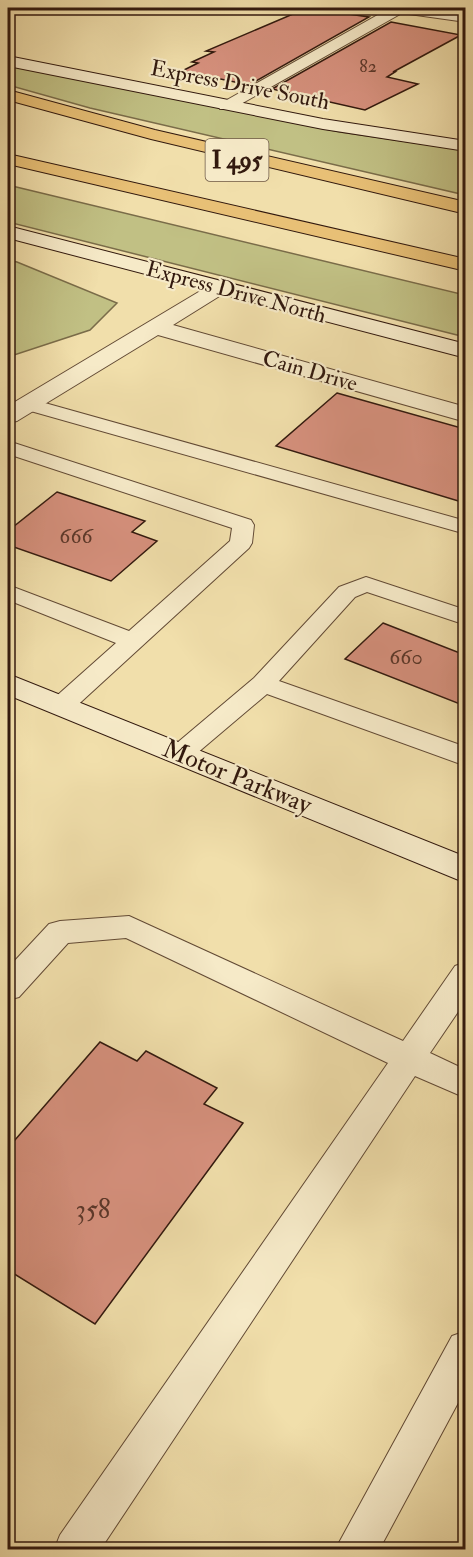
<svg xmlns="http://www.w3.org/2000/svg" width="473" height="1557" viewBox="0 0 473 1557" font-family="'IM FELL Double Pica',serif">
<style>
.green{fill:#c1c084;stroke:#7a6c49;stroke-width:1.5}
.building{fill:#d7917e;stroke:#32190e;stroke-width:1.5}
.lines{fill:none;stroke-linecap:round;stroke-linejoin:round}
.lane-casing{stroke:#624a35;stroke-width:2}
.street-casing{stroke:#624a35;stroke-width:2}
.secondary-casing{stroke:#32190e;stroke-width:2}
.highway-casing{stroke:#32190e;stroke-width:2}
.lane{fill:#f6eac8;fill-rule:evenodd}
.street{fill:#f6eac8;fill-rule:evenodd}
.secondary{fill:#f6eac8;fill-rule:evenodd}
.highway{fill:#e8c076;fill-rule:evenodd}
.labels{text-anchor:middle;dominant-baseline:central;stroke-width:4.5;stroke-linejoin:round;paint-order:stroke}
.far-number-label{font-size:18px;fill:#5b372a}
.far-street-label{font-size:22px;fill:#32190e;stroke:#f6eac8}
.number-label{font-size:22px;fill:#5b372a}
.shield{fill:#f6eac8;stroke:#6d5846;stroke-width:1.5}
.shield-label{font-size:24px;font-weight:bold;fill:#32190e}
.street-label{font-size:26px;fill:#32190e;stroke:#f6eac8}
.near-number-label{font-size:27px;fill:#5b372a}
</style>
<rect width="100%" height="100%" fill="#f1dfab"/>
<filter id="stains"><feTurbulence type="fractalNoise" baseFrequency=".00333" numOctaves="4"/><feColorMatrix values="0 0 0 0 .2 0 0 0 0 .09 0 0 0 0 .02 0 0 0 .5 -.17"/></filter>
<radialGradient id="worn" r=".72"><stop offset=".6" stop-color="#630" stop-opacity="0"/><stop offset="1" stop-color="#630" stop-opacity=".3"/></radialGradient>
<path class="green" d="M8,65l332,67 125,18v45l-375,-87 -82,-23z
M8,185l457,110v42l-457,-115z
M8,260l9,2 100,41 -27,27 -82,27z"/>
<path class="building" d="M307,8l62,9 -120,68 -67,-14 16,-8 -6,-1 22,-10 -8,-1z
M391,22l70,13 -68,37h2l-8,5 31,7 -53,26 -93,-21z
M337,393l128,36v74l-189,-57z
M57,492l88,29 -13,11 25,9 -46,40 -103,-36v-14z
M383,623l82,32v51l-120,-47z
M100,1042l37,19 9,-10 71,37 -13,16 39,19 -148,201 -87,-54v-122z"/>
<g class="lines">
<g class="lane-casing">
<path id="lane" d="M27,398l439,123v13l-446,-126 -3,-4 3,-4z
M8,441l243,79 3,5 -2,18 -3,5 -179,164 -9,2 -9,-2 -4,-6 4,-6 64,-57 -108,-43v-15l121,46 101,-90 2,-13 -224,-74z
M366,577l100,33v15l-99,-33 -12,5 -76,84 187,66v19l-199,-72 -78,66 -9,3 -9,-3 -4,-6 4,-6 83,-70 85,-91z
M129,916l274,125 52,-75 11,-4v38l-36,53 36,17v28l-51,-22 -315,474h-46l6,-15 328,-472 -262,-125 -58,5 -49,54 -11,3v-32l41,-44 11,-3z
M466,1331v57l-87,162h-44l117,-214z"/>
</g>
<g class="street-casing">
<path id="street" d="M390,8h35l41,6v8l-64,-9 -170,96h-12l-2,-4z
M219,282l7,2 4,4 -4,4 -53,33 293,82v15l-308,-87 -141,86 -9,2v-17l204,-122z"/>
</g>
<g class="secondary-casing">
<path id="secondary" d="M8,56l315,63 143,22v10l-143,-22 -315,-63z
M8,226l458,118v14l-458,-120z
M8,674l458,183v26l-458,-188z"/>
</g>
<g class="highway-casing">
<path id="highway" d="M8,90l147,40 311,72v12l-315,-75 -143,-39z
M8,154l458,105v12l-458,-107z"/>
</g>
<use href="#lane" class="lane"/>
<use href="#street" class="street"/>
<use href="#secondary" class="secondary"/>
<use href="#highway" class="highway"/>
</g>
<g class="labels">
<g class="far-number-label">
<text x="368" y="66">82</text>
</g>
<g class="far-street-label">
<text transform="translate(240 85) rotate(11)">Express Drive South</text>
<text transform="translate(236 292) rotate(15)">Express Drive North</text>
<text transform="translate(310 371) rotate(16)">Cain Drive</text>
</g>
<g class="number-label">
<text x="76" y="536">666</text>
<text x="406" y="657">660</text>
</g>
<rect class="shield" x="205.5" y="139" width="63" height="42" rx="4.5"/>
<g class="shield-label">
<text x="237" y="160">I 495</text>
</g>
<g class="street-label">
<text transform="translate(237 777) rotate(22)">Motor Parkway</text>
</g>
<g class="near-number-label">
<text x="93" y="1209">358</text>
</g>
</g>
<rect width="473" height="1557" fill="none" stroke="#f1dfab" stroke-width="30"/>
<rect x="9" y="9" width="455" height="1539" fill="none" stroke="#32190e" stroke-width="3"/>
<rect x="15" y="15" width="443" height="1527" fill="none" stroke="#32190e" stroke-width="1.5"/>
<rect width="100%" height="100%" filter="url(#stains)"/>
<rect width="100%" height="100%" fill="url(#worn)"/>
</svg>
